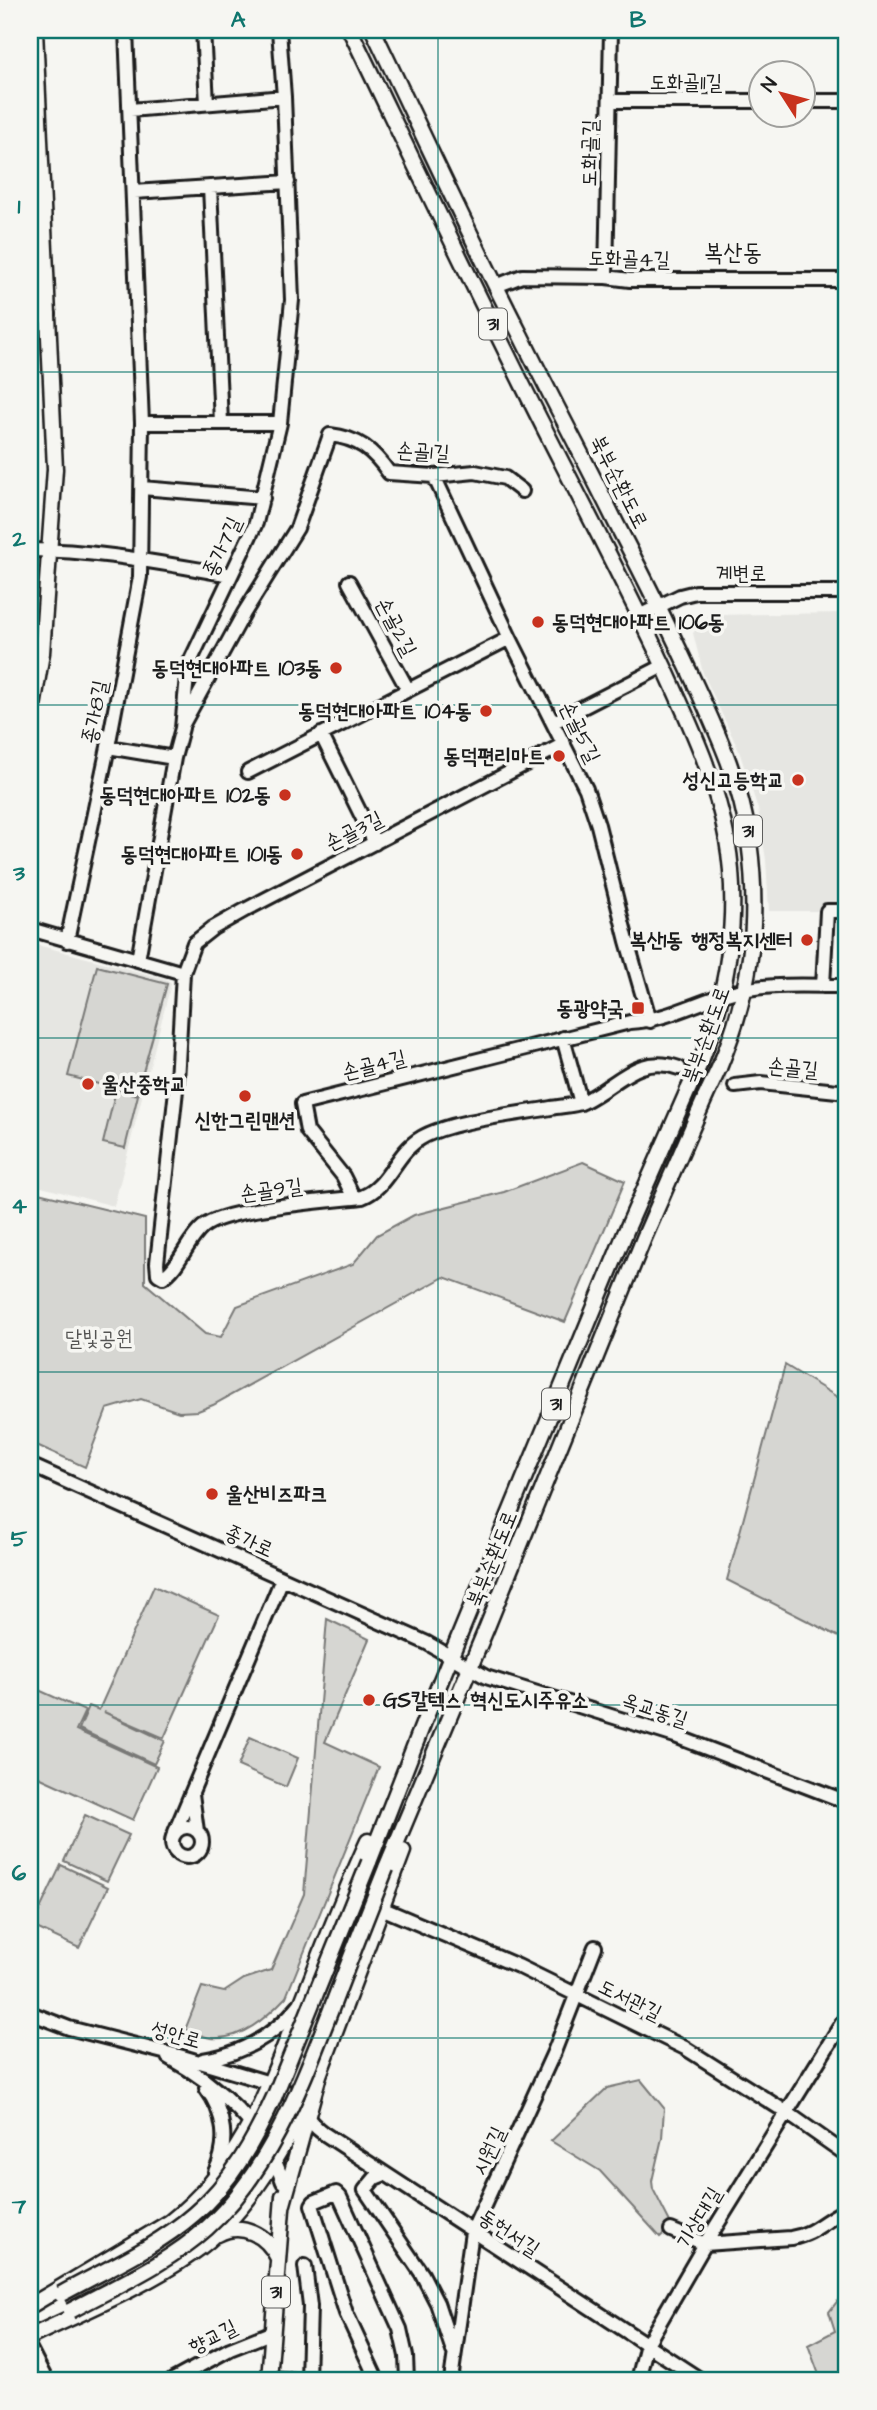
<svg xmlns="http://www.w3.org/2000/svg" width="877" height="2410" viewBox="0 0 877 2410" font-family="'Architects Daughter','Poor Story',sans-serif">
<style>
.built{fill:#e6e6e2}
.green{fill:#d6d6d2;stroke:#797977;stroke-width:2}
.lines{fill:none;stroke-linecap:round;stroke-linejoin:round}
.minor-tunnel{stroke:#d5d5d2;stroke-width:12;stroke-dasharray:12 6;stroke-linecap:butt}
.minor-casing{stroke:#1c1c1c;stroke-width:18}
.major-casing{stroke:#1c1c1c;stroke-width:19}
.minor{stroke:#f6f6f2;stroke-width:12}
.major{stroke:#f6f6f2;stroke-width:14}
.major-bridge-casing{stroke:#1c1c1c;stroke-width:19;stroke-linecap:butt}
.major-bridge{stroke:#f6f6f2;stroke-width:14}
.grid{fill:none;stroke:#0f766e;stroke-width:2;stroke-opacity:0.55}
.poi-dot{fill:#c8321e;stroke:#f6f6f2;stroke-width:2.5}
.labels{text-anchor:middle;dominant-baseline:central;stroke-width:7;stroke-linejoin:round;paint-order:stroke}
.shield{fill:#f6f6f2;stroke:#5d5d5c;stroke-width:2}
.shield-label{font-size:19px;font-weight:bold;fill:#1c1c1c}
.street-label{font-size:21px;fill:#1c1c1c;stroke:#f6f6f2}
.poi-label{font-size:21px;font-weight:bold;fill:#1c1c1c;stroke:#f6f6f2;text-anchor:end}
.park-label{font-size:21px;fill:#545453;stroke:#f6f6f2}
.quarter-label{font-size:24px;fill:#1c1c1c;stroke:#f6f6f2}
.neatline{fill:none;stroke:#0f766e;stroke-width:2.5}
.grid-label{font-size:23px;text-anchor:middle;font-weight:bold;fill:#0f766e}
</style>
<rect width="100%" height="100%" fill="#f6f6f2"/>
<filter id="ink" filterUnits="userSpaceOnUse"><feTurbulence type="fractalNoise" baseFrequency=".0143" numOctaves="2"/><feDisplacementMap in="SourceGraphic" scale="14" xChannelSelector="R" yChannelSelector="G"/><feConvolveMatrix kernelMatrix="1 2 1 2 8 2 1 2 1" color-interpolation-filters="sRGB"/></filter>
<g filter="url(#ink)">
<path class="built" d="M847,613v298h-78l-3,-51 -8,-51 -19,-58 -36,-78 -10,-40 16,-18z
M30,943l136,36 5,5 -57,222 -84,-22z"/>
<path class="green" d="M97,966l70,18 -30,110 -69,-18z
M116,1090l22,5 -13,53 -22,-5z
M583,1162l42,19 -60,141 -121,-45 -231,128 -15,6 -19,1 -38,-13 -34,10 -22,58 -55,-25v-251l115,28v64l60,51 16,3 16,-31 116,-42 24,-29 37,-20 90,-23z
M785,1365l62,38v238l-120,-61z
M154,1586l65,29 -55,123 -60,-26 61,29 -11,23 -75,-35 10,-23 10,4z
M327,1619l42,20 -44,103 54,25 -93,230c-19,20 -45,44 -75,41 -8,-1 -18,-6 -26,-8l17,-43 22,5 20,-13 27,-9 33,-76z
M32,1687l53,24 -9,19 81,37 -24,53 -103,-47v-82z
M250,1737l48,21 -12,29 -48,-21z
M85,1815l44,20 -22,46 -43,-20z
M61,1865l47,22 -29,61 -47,-22z
M641,2080l23,28 -2,30 -10,43 1,8 19,37 -12,11 -60,-66 -49,-30 56,-53z
M847,2289v91h-26l-13,-35 27,-14 -6,-19z"/>
<g class="lines">
<path class="minor-tunnel" d="M679,1068l56,18"/>
<g class="minor-casing">
<path id="minor" d="M203,30l4,73
M611,101h151
M804,101h43
M130,110l154,-13
M210,187l11,235
M134,192l154,-10
M606,277l5,-247
M496,286l26,-10 84,1 24,3h217
M30,319l19,-5
M142,423h138
M434,476l76,162 76,151 12,36 29,116 23,80
M142,488l121,10
M30,550c67,0 135,14 201,25
M349,582l59,108
M639,616l41,-20 16,-4h151
M554,722l109,-56
M183,724l61,-111 53,-85 33,-93c28,3 43,15 59,38l45,3 41,-4 30,6 17,13
M321,734l54,109
M564,744l-319,166 -32,18 -19,15 -11,30 -6,108 -20,182 1,11 5,3c16,-9 24,-37 40,-50 22,-19 126,-26 159,-30 27,-10 33,-44 59,-59 28,-17 97,-24 130,-30 10,-2 23,-2 32,-6 34,-16 54,-49 96,-34
M108,747l66,11
M248,772l262,-134
M30,929l153,44
M67,941l41,-194 32,-170 2,-154 -16,-393
M138,960l36,-202 8,-30 6,-62 68,-143 24,-100 12,-123 -8,-203 -5,-67
M823,986l4,-75h20
M563,1038l18,65
M735,1086l26,-3 86,9
M354,1198l-11,-22 -36,-45 -5,-27 328,-82c35,-2 61,-17 93,-27 40,-13 83,-9 124,-9
M30,1465l397,178 59,34 189,59 172,66
M192,1794l5,37
M172 1842a15 15 0 1 1 30 0a15 15 0 1 1-30 0Z
M175,1832l107,-253
M381,1908l137,58 167,82 101,64 61,43
M30,2013l39,15 110,28 101,30c17,14 25,34 43,47l378,247
M168,2057c49,27 98,70 115,125
M203,2060c39,-6 72,-25 97,-56
M206,2088c19,25 23,56 9,84
M385,2174l-10,4 -10,12 57,84 15,29 16,48
M671,2230l34,14 86,-6c25,-4 35,-20 56,-28
M305,2266l5,40 -2,74
M30,2349l16,31
M269,2378l26,2
M173,2380l57,-31 43,-17
M377,2380l-31,-67 -34,-108 2,-3 22,-9 4,4 60,132 6,27 1,24
M451,2380l21,-148 82,-180 41,-105
M638,2380l9,-36 58,-100 142,-229"/>
</g>
<g class="major-casing">
<path id="major" d="M350,30c70,145 139,291 213,435 35,68 70,136 103,206 25,55 50,108 61,169 13,73 1,152 -26,221
M373,30c49,102 96,205 148,306 31,63 64,124 95,187 28,54 55,108 80,163 23,50 46,100 53,155 11,83 2,150 -30,227
M30,725l12,-72 13,-184 -20,-439
M369,1862l56,-143 201,-488 62,-141
M386,1868l101,-241 157,-389 61,-140
M283,2204l36,-129 84,-224
M218,2234c24,-13 49,1 60,24
M30,2306l140,-84c70,-55 94,-123 125,-202 24,-60 46,-121 73,-179
M30,2337c52,-25 114,-50 161,-83 50,-34 86,-93 112,-147
M269,2380l14,-184"/>
</g>
<use href="#minor" class="minor"/>
<use href="#major" class="major"/>
<g class="major-bridge-casing">
<path id="major-bridge" d="M688,1090l13,-29
M705,1098l14,-30
M61,2294c45,-25 94,-46 133,-80 37,-31 61,-75 81,-119l94,-233
M70,2311c46,-25 97,-47 137,-83 62,-56 93,-139 123,-216 18,-48 37,-96 56,-144"/>
</g>
<use href="#major-bridge" class="major-bridge"/>
</g>
</g>
<path class="grid" d="M438,30v2350M30,372h817M30,705h817M30,1038h817M30,1372h817M30,1705h817M30,2038h817"/>
<g class="poi-dot">
<circle cx="538" cy="622" r="7"/>
<circle cx="336" cy="668" r="7"/>
<circle cx="486" cy="711" r="7"/>
<circle cx="559" cy="756" r="7"/>
<circle cx="798" cy="780" r="7"/>
<circle cx="285" cy="795" r="7"/>
<circle cx="297" cy="854" r="7"/>
<circle cx="807" cy="940" r="7"/>
<rect x="631" y="1001" width="14" height="14" rx="3.5"/>
<circle cx="88" cy="1084" r="7"/>
<circle cx="245" cy="1096" r="7"/>
<circle cx="212" cy="1494" r="7"/>
<circle cx="369" cy="1700" r="7"/>
</g>
<g class="labels">
<g class="shield">
<rect x="479" y="308.5" width="28" height="31" rx="5"/>
<rect x="734" y="815.5" width="28" height="31" rx="5"/>
<rect x="542" y="1388.5" width="28" height="31" rx="5"/>
<rect x="262" y="2276.5" width="28" height="31" rx="5"/>
</g>
<g class="shield-label">
<text x="493" y="324">31</text>
<text x="748" y="831">31</text>
<text x="556" y="1404">31</text>
<text x="276" y="2292">31</text>
</g>
<g class="street-label">
<text x="686" y="82">도화골11길</text>
<text transform="translate(590 153) rotate(-89)">도화골길</text>
<text transform="translate(629 259) rotate(1)">도화골4길</text>
<text transform="translate(423 452) rotate(3)">손골1길</text>
<text transform="translate(619 482) rotate(63)">북부순환도로</text>
<text transform="translate(222 547) rotate(-65)">종가7길</text>
<text x="741" y="573">계변로</text>
<text transform="translate(396 627) rotate(62)">손골2길</text>
<text transform="translate(95 712) rotate(-79)">종가8길</text>
<text transform="translate(580 732) rotate(64)">손골5길</text>
<text transform="translate(354 831) rotate(-27)">손골3길</text>
<text transform="translate(706 1035) rotate(-70)">북부순환도로</text>
<text transform="translate(374 1065) rotate(-14)">손골4길</text>
<text transform="translate(793 1068) rotate(5)">손골길</text>
<text transform="translate(271 1190) rotate(-8)">손골9길</text>
<text transform="translate(249 1541) rotate(24)">종가로</text>
<text transform="translate(492 1559) rotate(-68)">북부순환도로</text>
<text transform="translate(655 1710) rotate(18)">옥교동길</text>
<text transform="translate(630 2000) rotate(26)">도서관길</text>
<text transform="translate(176 2035) rotate(16)">성안로</text>
<text transform="translate(489 2151) rotate(-65)">시원길</text>
<text transform="translate(699 2218) rotate(-59)">기상대길</text>
<text transform="translate(509 2233) rotate(33)">동헌서길</text>
<text transform="translate(213 2337) rotate(-27)">향교길</text>
</g>
<g class="poi-label">
<text x="552" y="622" text-anchor="start">동덕현대아파트 106동</text>
<text x="322" y="668">동덕현대아파트 103동</text>
<text x="472" y="711">동덕현대아파트 104동</text>
<text x="545" y="756">동덕편리마트</text>
<text x="784" y="780">성신고등학교</text>
<text x="271" y="795">동덕현대아파트 102동</text>
<text x="283" y="854">동덕현대아파트 101동</text>
<text x="793" y="940">복산1동 행정복지센터</text>
<text x="624" y="1008">동광약국</text>
<text x="102" y="1084" text-anchor="start">울산중학교</text>
<text x="245" y="1120" text-anchor="middle">신한그린맨션</text>
<text x="226" y="1494" text-anchor="start">울산비즈파크</text>
<text x="383" y="1700" text-anchor="start">GS칼텍스 혁신도시주유소</text>
</g>
<g class="park-label">
<text x="99" y="1338">달빛공원</text>
</g>
<g class="quarter-label">
<text x="733" y="253">복산동</text>
</g>
</g>
<rect width="877" height="2410" fill="none" stroke="#f6f6f2" stroke-width="77"/>
<g transform="translate(782 94) rotate(306)"><circle r="33" fill="#f6f6f2" stroke="#9f9f9c" stroke-width="2"/>
<path d="M0-5L12 26L0 18L-12 26Z" fill="#c8321e"/>
<text y="-10" font-size="19" font-weight="bold" text-anchor="middle" fill="#1c1c1c">N</text>
</g>
<rect x="38" y="38" width="800" height="2334" class="neatline"/>
<g class="grid-label">
<text x="238" y="27">A</text>
<text x="638" y="27">B</text>
<text x="19" y="213">1</text>
<text x="19" y="546">2</text>
<text x="19" y="880">3</text>
<text x="19" y="1213">4</text>
<text x="19" y="1546">5</text>
<text x="19" y="1880">6</text>
<text x="19" y="2213">7</text>
</g>
</svg>
